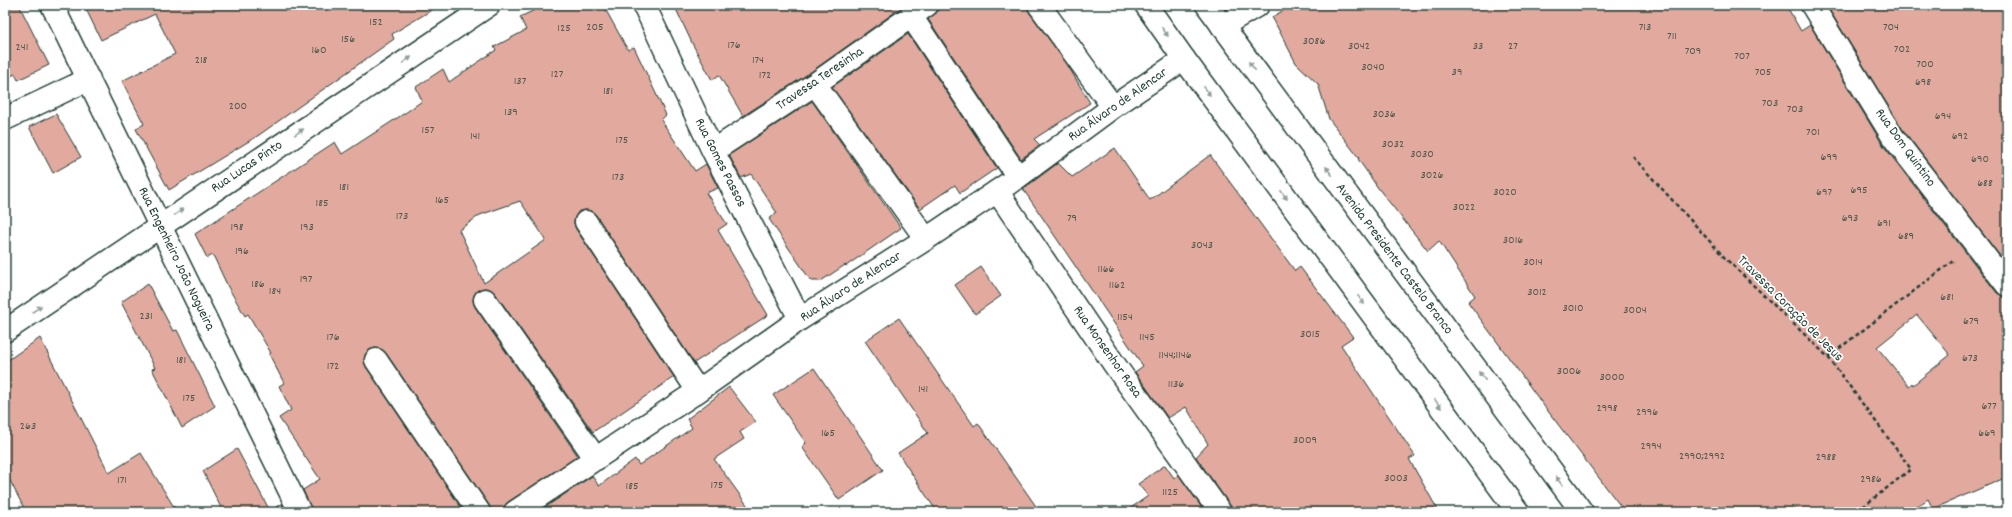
<svg xmlns="http://www.w3.org/2000/svg" width="2012" height="517" viewBox="0 0 2012 517" font-family="Dekko,sans-serif">
<style>
.building{fill:#e2a99e;stroke:#1f3d34;fill-rule:evenodd}
.lines{fill:none;stroke-linecap:round;stroke-linejoin:round}
.minor-casing{stroke:#1f3d34;stroke-width:25}
.primary-casing{stroke:#1f3d34;stroke-width:25}
.path{stroke:#1f3d34;stroke-width:2.5;stroke-dasharray:4 3;stroke-linecap:butt}
.minor{stroke:#fff;stroke-width:22}
.primary{stroke:#fff;stroke-width:22}
.oneway{fill:#8f9e9a}
.labels{text-anchor:middle;dominant-baseline:central;stroke-width:3.5;stroke-linejoin:round;paint-order:stroke}
.number-label{font-size:12px;fill:#50584e}
.street-label{font-size:14px;fill:#1f3d34;stroke:#fff}
</style>
<rect width="100%" height="100%" fill="#fff"/>
<filter id="ink" filterUnits="userSpaceOnUse"><feTurbulence type="fractalNoise" baseFrequency=".025" numOctaves="2"/><feDisplacementMap in="SourceGraphic" scale="8" xChannelSelector="R" yChannelSelector="G"/><feConvolveMatrix kernelMatrix="1 2 1 2 8 2 1 2 1" color-interpolation-filters="sRGB"/></filter>
<g filter="url(#ink)">
<path class="building" d="M5,5h14l30,60 -31,15 -3,-6 -10,5z
M84,5h356l-48,29 2,5 -135,96 -90,55 -33,-61 8,-5 -22,-43 53,-27 -20,-40 -54,26z
M545,5h58l25,45 6,-3 32,68 -5,5 34,51 11,-7 12,24 -12,5 21,31 -9,6 50,85 -74,48 -98,-148 -5,-4 -5,-1 -7,1 -4,6 -1,6 2,6 98,148 -81,55 -98,-139 -5,-4 -6,-1 -6,2 -4,5 -1,6 2,6 103,149 -70,46 -4,4 -1,6h-12l-2,-7 -103,-152 -5,-4 -6,-1 -6,2 -4,5 -1,6 2,6 98,145h-48l-3,-5 -9,5h-92l-9,-22 17,-11 -41,-61 12,-8 -12,-24 5,-3 -15,-29 2,-1 -23,-39 -3,2 -17,-29 -15,-32 -6,3 -12,-24 140,-92 7,12 66,-43 14,-10 -6,-14 27,-18 6,13 47,-32 -2,-3 32,-17 -6,-13zM520,201l26,39 -62,43 -25,-53 21,-15z
M674,5h231l-97,69 -65,42 -24,-41 -7,5 -19,-35z
M939,5h88l2,7 38,52 23,39 -56,36 6,6 -19,14 -93,-140 10,-8z
M1293,5h493l15,26 9,-6 73,120 114,148 10,4v180l-74,32 -5,-10 -19,13h-284l-81,-106 -76,-104 7,-6 -36,-55 -11,10 -50,-63 -20,-29 1,-1 -30,-39 -11,-35 -22,-21 -24,-46zM1917,315l33,40 -37,30 -1,-2 -3,3 -32,-39z
M1840,5h167v260l-104,-135 -73,-119z
M908,34l89,134 -37,25 -5,-8 -35,24 -88,-122z
M812,101l89,127 -55,38 -1,-1 -24,16h-10l-42,-62 8,-6 -26,-39 -10,4 -12,-23z
M56,114l25,43 -28,16 -24,-46z
M1115,148l35,52 60,-45 85,116 5,-4 53,70 -12,8 74,111 -6,3 30,53h-207l-2,-7 -34,-48 12,-13 -22,-37 -18,11 -33,-46 8,-6 -120,-177 35,-26 14,14z
M981,267l20,29 -26,18 -20,-29z
M148,284l25,47 4,-1 38,76 -33,22 -30,-59 3,-1 -34,-66z
M899,318l75,108 4,-3 62,89h-103l-39,-59 30,-20 -63,-92z
M40,338l69,135 32,-20 36,59h-151l-21,-41v-109z
M814,368l69,102 -44,30 -37,-53 4,-4 -33,-48z
M729,387l27,35 -16,10 4,7 -30,20 38,53h-214l54,-36 7,10 36,-27 4,6 53,-37 -5,-9z
M237,449l33,62 12,-7 4,8h-63l-20,-41z
M1165,465l9,13 4,-4 27,38h-80l23,-16 -10,-12z"/>
<g class="lines">
<g class="minor-casing">
<path id="minor" d="M52,5l248,507
M644,5l69,146 87,168
M1039,5l74,102
M1812,5l81,132 114,148
M911,16l107,161
M1222,26l36,-21
M815,84l111,155
M5,119l84,-40
M713,151l102,-67 112,-79
M997,191l117,173 106,148
M586,222l112,169
M485,300l111,159
M5,331l484,-326
M376,360l103,152
M515,512l183,-121 102,-72 126,-80 92,-62 95,-70 71,-48"/>
</g>
<g class="primary-casing">
<path id="primary" d="M1146,5l38,54 334,453
M1207,5l375,507"/>
</g>
<path class="path" d="M1633,157l92,101 103,99 83,112 -52,41
M1828,357l125,-96"/>
<use href="#minor" class="minor"/>
<use href="#primary" class="primary"/>
</g>
<defs><path id="oneway-solid" d="M-6-.8H1V-3.2L6.5 0L1 3.2V.8H-6Z"/></defs>
<g class="oneway">
<use href="#oneway-solid" transform="translate(1165 32) rotate(55)"/>
<use href="#oneway-solid" transform="translate(407 60) rotate(-34)"/>
<use href="#oneway-solid" transform="translate(1252 66) rotate(-127)"/>
<use href="#oneway-solid" transform="translate(1207 91) rotate(54)"/>
<use href="#oneway-solid" transform="translate(299 132) rotate(-34)"/>
<use href="#oneway-solid" transform="translate(1329 171) rotate(-127)"/>
<use href="#oneway-solid" transform="translate(1284 195) rotate(54)"/>
<use href="#oneway-solid" transform="translate(179 212) rotate(-34)"/>
<use href="#oneway-solid" transform="translate(1361 300) rotate(54)"/>
<use href="#oneway-solid" transform="translate(37 309) rotate(-34)"/>
<use href="#oneway-solid" transform="translate(1482 376) rotate(-127)"/>
<use href="#oneway-solid" transform="translate(1438 404) rotate(54)"/>
<use href="#oneway-solid" transform="translate(1559 481) rotate(-126)"/>
</g>
</g>
<g class="labels">
<g class="number-label">
<text x="376" y="22">152</text>
<text x="595" y="27">205</text>
<text x="1645" y="27">713</text>
<text x="1891" y="27">704</text>
<text x="564" y="28">125</text>
<text x="1672" y="36">711</text>
<text x="348" y="39">156</text>
<text x="1314" y="41">3086</text>
<text x="734" y="45">176</text>
<text x="1359" y="46">3042</text>
<text x="1478" y="46">33</text>
<text x="1513" y="46">27</text>
<text x="22" y="47">241</text>
<text x="1902" y="49">702</text>
<text x="319" y="50">160</text>
<text x="1693" y="51">709</text>
<text x="1742" y="56">707</text>
<text x="201" y="60">218</text>
<text x="758" y="60">174</text>
<text x="1925" y="64">700</text>
<text x="1373" y="67">3040</text>
<text x="1457" y="72">39</text>
<text x="1763" y="72">705</text>
<text x="557" y="74">127</text>
<text x="765" y="75">172</text>
<text x="520" y="81">137</text>
<text x="1923" y="82">698</text>
<text x="608" y="91">181</text>
<text x="1770" y="103">703</text>
<text x="238" y="106">200</text>
<text x="1795" y="109">703</text>
<text x="511" y="112">139</text>
<text x="1384" y="114">3036</text>
<text x="1943" y="116">694</text>
<text x="428" y="130">157</text>
<text x="1813" y="132">701</text>
<text x="475" y="136">141</text>
<text x="1960" y="136">692</text>
<text x="622" y="140">175</text>
<text x="1393" y="144">3032</text>
<text x="1422" y="154">3030</text>
<text x="1829" y="157">699</text>
<text x="1980" y="159">690</text>
<text x="1432" y="175">3026</text>
<text x="618" y="177">173</text>
<text x="1985" y="183">688</text>
<text x="344" y="187">181</text>
<text x="1859" y="190">695</text>
<text x="1505" y="192">3020</text>
<text x="1824" y="192">697</text>
<text x="442" y="200">165</text>
<text x="322" y="203">185</text>
<text x="1464" y="207">3022</text>
<text x="402" y="216">173</text>
<text x="1072" y="218">79</text>
<text x="1850" y="218">693</text>
<text x="1884" y="223">691</text>
<text x="237" y="227">198</text>
<text x="307" y="227">193</text>
<text x="1906" y="236">689</text>
<text x="1513" y="240">3016</text>
<text x="1202" y="245">3043</text>
<text x="242" y="251">196</text>
<text x="1533" y="262">3014</text>
<text x="1106" y="269">1166</text>
<text x="306" y="279">197</text>
<text x="258" y="284">186</text>
<text x="1117" y="285">1162</text>
<text x="275" y="291">184</text>
<text x="1537" y="292">3012</text>
<text x="1947" y="297">681</text>
<text x="1573" y="308">3010</text>
<text x="1635" y="310">3004</text>
<text x="146" y="316">231</text>
<text x="1125" y="317">1154</text>
<text x="1971" y="321">679</text>
<text x="1310" y="334">3015</text>
<text x="333" y="337">176</text>
<text x="1147" y="337">1145</text>
<text x="1175" y="355">1144;1146</text>
<text x="1970" y="358">673</text>
<text x="181" y="360">181</text>
<text x="333" y="366">172</text>
<text x="1569" y="371">3006</text>
<text x="1612" y="377">3000</text>
<text x="1176" y="384">1136</text>
<text x="923" y="389">141</text>
<text x="189" y="398">175</text>
<text x="1989" y="406">677</text>
<text x="1607" y="408">2998</text>
<text x="1647" y="412">2996</text>
<text x="28" y="426">263</text>
<text x="828" y="433">165</text>
<text x="1987" y="433">669</text>
<text x="1305" y="440">3009</text>
<text x="1651" y="446">2994</text>
<text x="1702" y="456">2990;2992</text>
<text x="1826" y="457">2988</text>
<text x="1396" y="478">3003</text>
<text x="1871" y="479">2986</text>
<text x="122" y="480">171</text>
<text x="717" y="485">175</text>
<text x="632" y="486">185</text>
<text x="1170" y="492">1125</text>
</g>
<g class="street-label">
<text transform="translate(820 79) rotate(-34)">Travessa Teresinha</text>
<text transform="translate(1118 105) rotate(-35)">Rua Álvaro de Alencar</text>
<text transform="translate(1905 148) rotate(54)">Rua Dom Quintino</text>
<text transform="translate(720 163) rotate(63)">Rua Gomes Passos</text>
<text transform="translate(247 167) rotate(-34)">Rua Lucas Pinto</text>
<text transform="translate(176 259) rotate(64)">Rua Engenheiro João Nogueira</text>
<text transform="translate(1394 259) rotate(53)">Avenida Presidente Castelo Branco</text>
<text transform="translate(851 287) rotate(-33)">Rua Álvaro de Alencar</text>
<text transform="translate(1790 309) rotate(45)">Travessa Coração de Jesus</text>
<text transform="translate(1107 352) rotate(55)">Rua Monsenhor Rosa</text>
</g>
</g>
<rect width="2012" height="517" fill="none" stroke="#fff" stroke-width="20"/>
<rect x="10" y="10" width="1992" height="497" fill="none" stroke="#1f3d34" stroke-width="1.5" filter="url(#ink)"/>
</svg>
